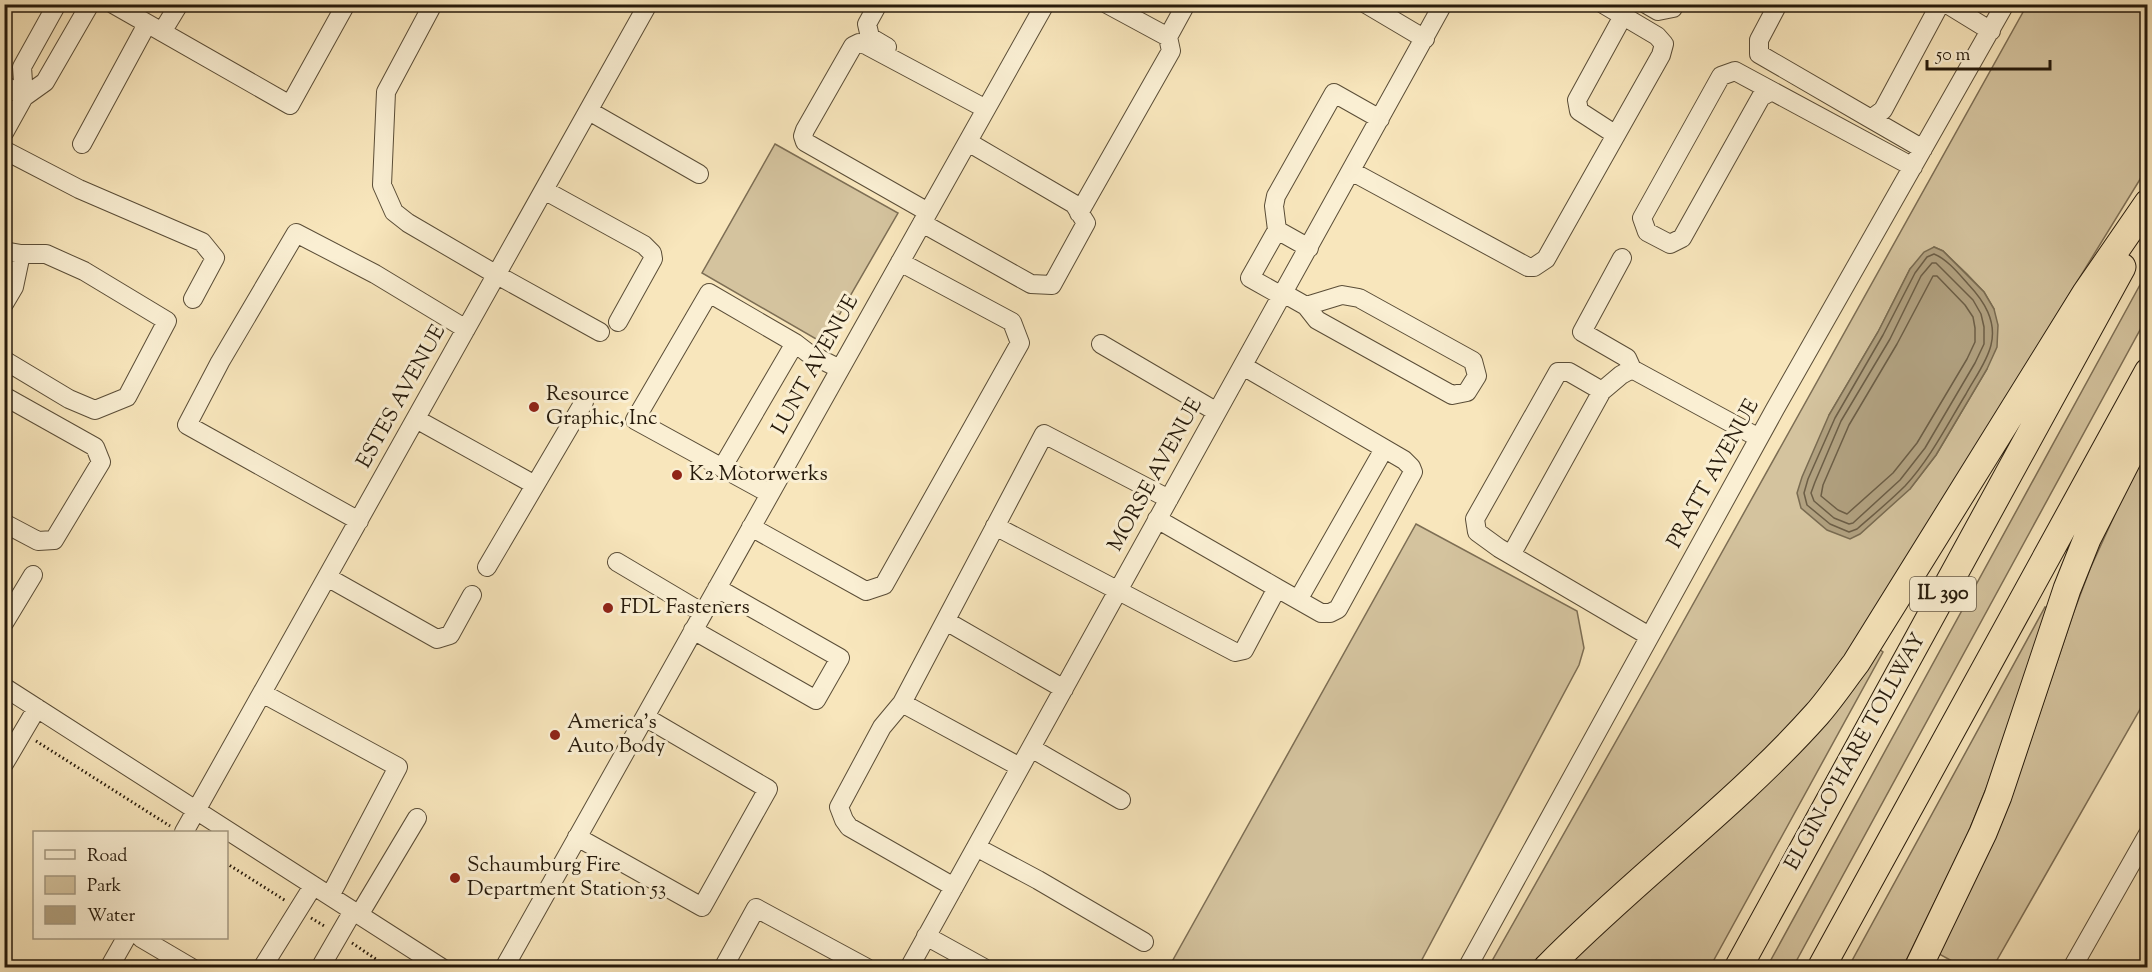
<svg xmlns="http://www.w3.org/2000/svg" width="2152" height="972" viewBox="0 0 2152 972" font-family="'Sorts Mill Goudy',serif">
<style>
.green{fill:#d4c39e;stroke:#7d6e54;stroke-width:1.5;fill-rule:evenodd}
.water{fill:#b1a180;stroke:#796b51;stroke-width:1.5}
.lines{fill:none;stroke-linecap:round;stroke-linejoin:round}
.shore{stroke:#6c5e46;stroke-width:1.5}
.minor-casing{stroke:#5a4d37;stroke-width:20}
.highway-casing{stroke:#261a0b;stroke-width:29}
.path{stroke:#261a0b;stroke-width:3;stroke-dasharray:1.5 3;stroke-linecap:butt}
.minor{stroke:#faefd3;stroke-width:18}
.highway{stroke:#f8e6bc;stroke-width:27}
.poi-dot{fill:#8f2418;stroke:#faefd3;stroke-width:2}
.labels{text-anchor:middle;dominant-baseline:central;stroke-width:6;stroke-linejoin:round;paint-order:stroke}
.shield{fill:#faefd3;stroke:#665a47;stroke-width:1.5}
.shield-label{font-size:20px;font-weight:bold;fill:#261a0b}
.street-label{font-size:21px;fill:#261a0b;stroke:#faefd3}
.poi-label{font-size:21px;fill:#261a0b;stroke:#faefd3;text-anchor:start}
</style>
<rect width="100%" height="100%" fill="#f8e6bc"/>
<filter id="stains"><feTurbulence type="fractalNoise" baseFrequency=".00333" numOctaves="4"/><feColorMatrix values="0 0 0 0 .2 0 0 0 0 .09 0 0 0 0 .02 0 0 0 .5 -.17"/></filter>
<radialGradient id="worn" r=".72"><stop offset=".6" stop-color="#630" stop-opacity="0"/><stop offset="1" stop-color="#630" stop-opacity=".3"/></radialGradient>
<path class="green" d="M2027,5h120v163l-284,462 -31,45 -41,50 -39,38 -173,156 -51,48 -40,1 175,-310zM1934,247l9,4 24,23 17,18 10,17 -7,60 -51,86 -26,34 -81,-74 49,-83 32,-63z
M775,144l123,69 -75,130 -121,-70z
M2147,272v45l-354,650h-26z
M2147,449v248l-154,270h-30l-24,-13 83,-188 51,-152 17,-45 36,-79z
M1416,524l161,87 7,37 -5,17 -161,302h-249z
M2045,607l5,2 -62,175 -22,54 -63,129 -55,1z
M1879,649l4,3 -173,315 -146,1z"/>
<path class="water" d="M1934,247l9,4 41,41 10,17 4,16 -1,22 -10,22 -51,86 -26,34 -50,45 -10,5 -23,-9 -26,-22 -4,-15 5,-16 27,-62 49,-83 32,-63 14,-17z"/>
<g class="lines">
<path class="shore" d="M1934,254c13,5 25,20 34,30 16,17 29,37 23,61 -4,17 -17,34 -25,49 -19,31 -36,65 -61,92 -15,15 -32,29 -48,43l-8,3 -19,-8 -23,-19 -3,-12 4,-14 27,-61 48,-83 32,-62 12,-16z
M1932,263h4l37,37 8,14 3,13v17l-9,19 -50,85 -25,32 -47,43 -4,1 -15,-6 -20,-17 -3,-8 4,-11 26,-61 49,-82 31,-63z
M1933,276h4l28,29 8,12 2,11v14l-8,17 -50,84 -24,30 -46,41 -9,-4 -17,-14 2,-11 26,-60 48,-81z"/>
<g class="minor-casing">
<path id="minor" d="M113,4l177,101 56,-101
M433,4l-47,88 -4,93 12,27 14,11 89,52 103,57
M878,4l-11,20 3,13 17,10
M1366,4l59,35
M1646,4l12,7 15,-3 2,-4
M1778,4l-19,36v14l112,65 12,-9 57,-106
M1947,4l44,27
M162,32l17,-28
M1168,37l18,-33
M4,85l20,12
M1772,91l-11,6 -79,141 -12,6 -23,-12 -5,-14 79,-142 14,-5 178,96
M24,97l-2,-30 35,-63
M589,111l110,63
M1871,119l52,30
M4,133l20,-36 21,-15 45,-78
M1616,135l-37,-24 -2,-11 46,-84
M82,144l65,-120
M4,150l75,39 123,53 13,16 -22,41
M1351,171l177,96h6l12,-8 115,-204 3,-11 -7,-8 -54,-32
M544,190l100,55 8,8 1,6 -35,63
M928,212l-123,-70 -2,-6 2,-6 48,-84 6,-3 7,2 120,64
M1079,213l92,-162 -3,-14 -61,-33
M922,223l109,61 21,1 34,-62 -12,-19 -106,-62
M1277,230l-3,-24 2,-10 58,-103 46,26
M4,251l17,3h25l38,17 83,50 -40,76 -32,13 -26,-11 -65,-39
M1622,258l-40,74 45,26 5,11
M1283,293l23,13 11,14 135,75 15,-3 10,-16 -4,-15 -114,-63 -17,-3 -36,11
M1282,296l-32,-18 27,-48 32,18
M4,304l10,-17 7,-33
M1101,344l116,68
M1243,366l161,94 7,7 2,5 -75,137 -8,4h-9l-44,-25
M4,396l91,51 6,15 -47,78 -16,1 -34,-18
M416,419l119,66
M722,468l73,-125
M770,494l-135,-74 74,-127 86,50 13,10 32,16
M359,521l-172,-96 33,-63 76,-129 79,41 91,55
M995,526l240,126 9,-2 33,-62 -120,-69
M751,527l115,64 18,-6 136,-242 -8,-21 -112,-60
M1511,555l91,-164
M617,562l86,51
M487,567l97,-165
M327,577l110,62 13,-4 22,-40
M1298,600l86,-151
M946,621l118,68
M4,623l29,-48
M693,630l123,70 24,-42 -123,-70
M1649,636l-150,-88 -22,-16 -2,-13 83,-147h11l33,19 19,-16 11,-6 127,69
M4,687l438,281
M262,693l136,74 -68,129
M902,703l-20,24 -43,80 5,13 5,7 105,60
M1031,748l90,52
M4,764l33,-56
M1020,767l-118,-64 142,-269 125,65
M184,832l464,-828
M577,837l125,70 66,-118 -123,-72
M976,847l62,33 106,62
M359,915l58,-97
M926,936l58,32
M141,938l51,30
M109,968l17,-30
M262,968l51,-82
M320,968l33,-57
M504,968l541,-964
M723,968l33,-60 111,60
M909,968l534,-964
M1467,968l308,-559 230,-405
M2072,968l76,-134"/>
</g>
<g class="highway-casing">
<path id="highway" d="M1547,968c86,-88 188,-162 270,-254 14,-16 26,-34 39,-51l230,-370 62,-90
M1738,968l384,-701
M1821,968l327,-596
M1918,968l65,-135 15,-37 69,-207 20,-50 61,-120"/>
</g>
<path class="path" d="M36,741l134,85
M226,863l60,38
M311,918l15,9
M352,943l37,25"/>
<use href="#minor" class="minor"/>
<use href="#highway" class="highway"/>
</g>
<g class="poi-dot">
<circle cx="534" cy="407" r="6"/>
<circle cx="677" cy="475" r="6"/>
<circle cx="608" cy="608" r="6"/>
<circle cx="555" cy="735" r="6"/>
<circle cx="455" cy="878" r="6"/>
</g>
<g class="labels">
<rect class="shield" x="1910" y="577" width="66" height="34" rx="4.5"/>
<g class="shield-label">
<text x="1943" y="594">IL 390</text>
</g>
<g class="street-label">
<text transform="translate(816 365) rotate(-61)">LUNT AVENUE</text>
<text transform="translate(402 397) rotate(-61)">ESTES AVENUE</text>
<text transform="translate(1714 474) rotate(-61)">PRATT AVENUE</text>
<text transform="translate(1156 475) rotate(-61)">MORSE AVENUE</text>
<text transform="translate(1856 752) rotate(-61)">ELGIN-O'HARE TOLLWAY</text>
</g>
<g class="poi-label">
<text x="546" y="395">Resource<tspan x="546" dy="24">Graphic, Inc</tspan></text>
<text x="689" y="475">K2 Motorwerks</text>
<text x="620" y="608">FDL Fasteners</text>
<text x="567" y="723">America's<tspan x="567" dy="24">Auto Body</tspan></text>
<text x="467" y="866">Schaumburg Fire<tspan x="467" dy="24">Department Station 53</tspan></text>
</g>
</g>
<rect width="2152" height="972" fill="none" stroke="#f8e6bc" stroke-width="24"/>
<rect x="6" y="6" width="2140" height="960" fill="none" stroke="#261a0b" stroke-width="3"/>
<rect x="12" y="12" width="2128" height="948" fill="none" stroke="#261a0b" stroke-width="1.5"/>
<rect x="33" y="831" width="195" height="108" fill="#faefd3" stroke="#a59a83" stroke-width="1.5"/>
<rect x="45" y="850" width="30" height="9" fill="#faefd3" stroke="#a59a83" stroke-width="1.5"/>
<text x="87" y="861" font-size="18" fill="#261a0b">Road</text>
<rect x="45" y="876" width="30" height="18" fill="#d4c39e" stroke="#a59a83" stroke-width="1.5"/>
<text x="87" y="891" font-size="18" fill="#261a0b">Park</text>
<rect x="45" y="906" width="30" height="18" fill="#b1a180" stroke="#a59a83" stroke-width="1.5"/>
<text x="87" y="921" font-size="18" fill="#261a0b">Water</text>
<path d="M1927 60v9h123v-9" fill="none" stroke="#261a0b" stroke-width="3"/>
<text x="1936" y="60" font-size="18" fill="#261a0b" stroke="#faefd3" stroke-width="4.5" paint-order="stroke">50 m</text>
<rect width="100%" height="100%" filter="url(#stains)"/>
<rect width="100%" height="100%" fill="url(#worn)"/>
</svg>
